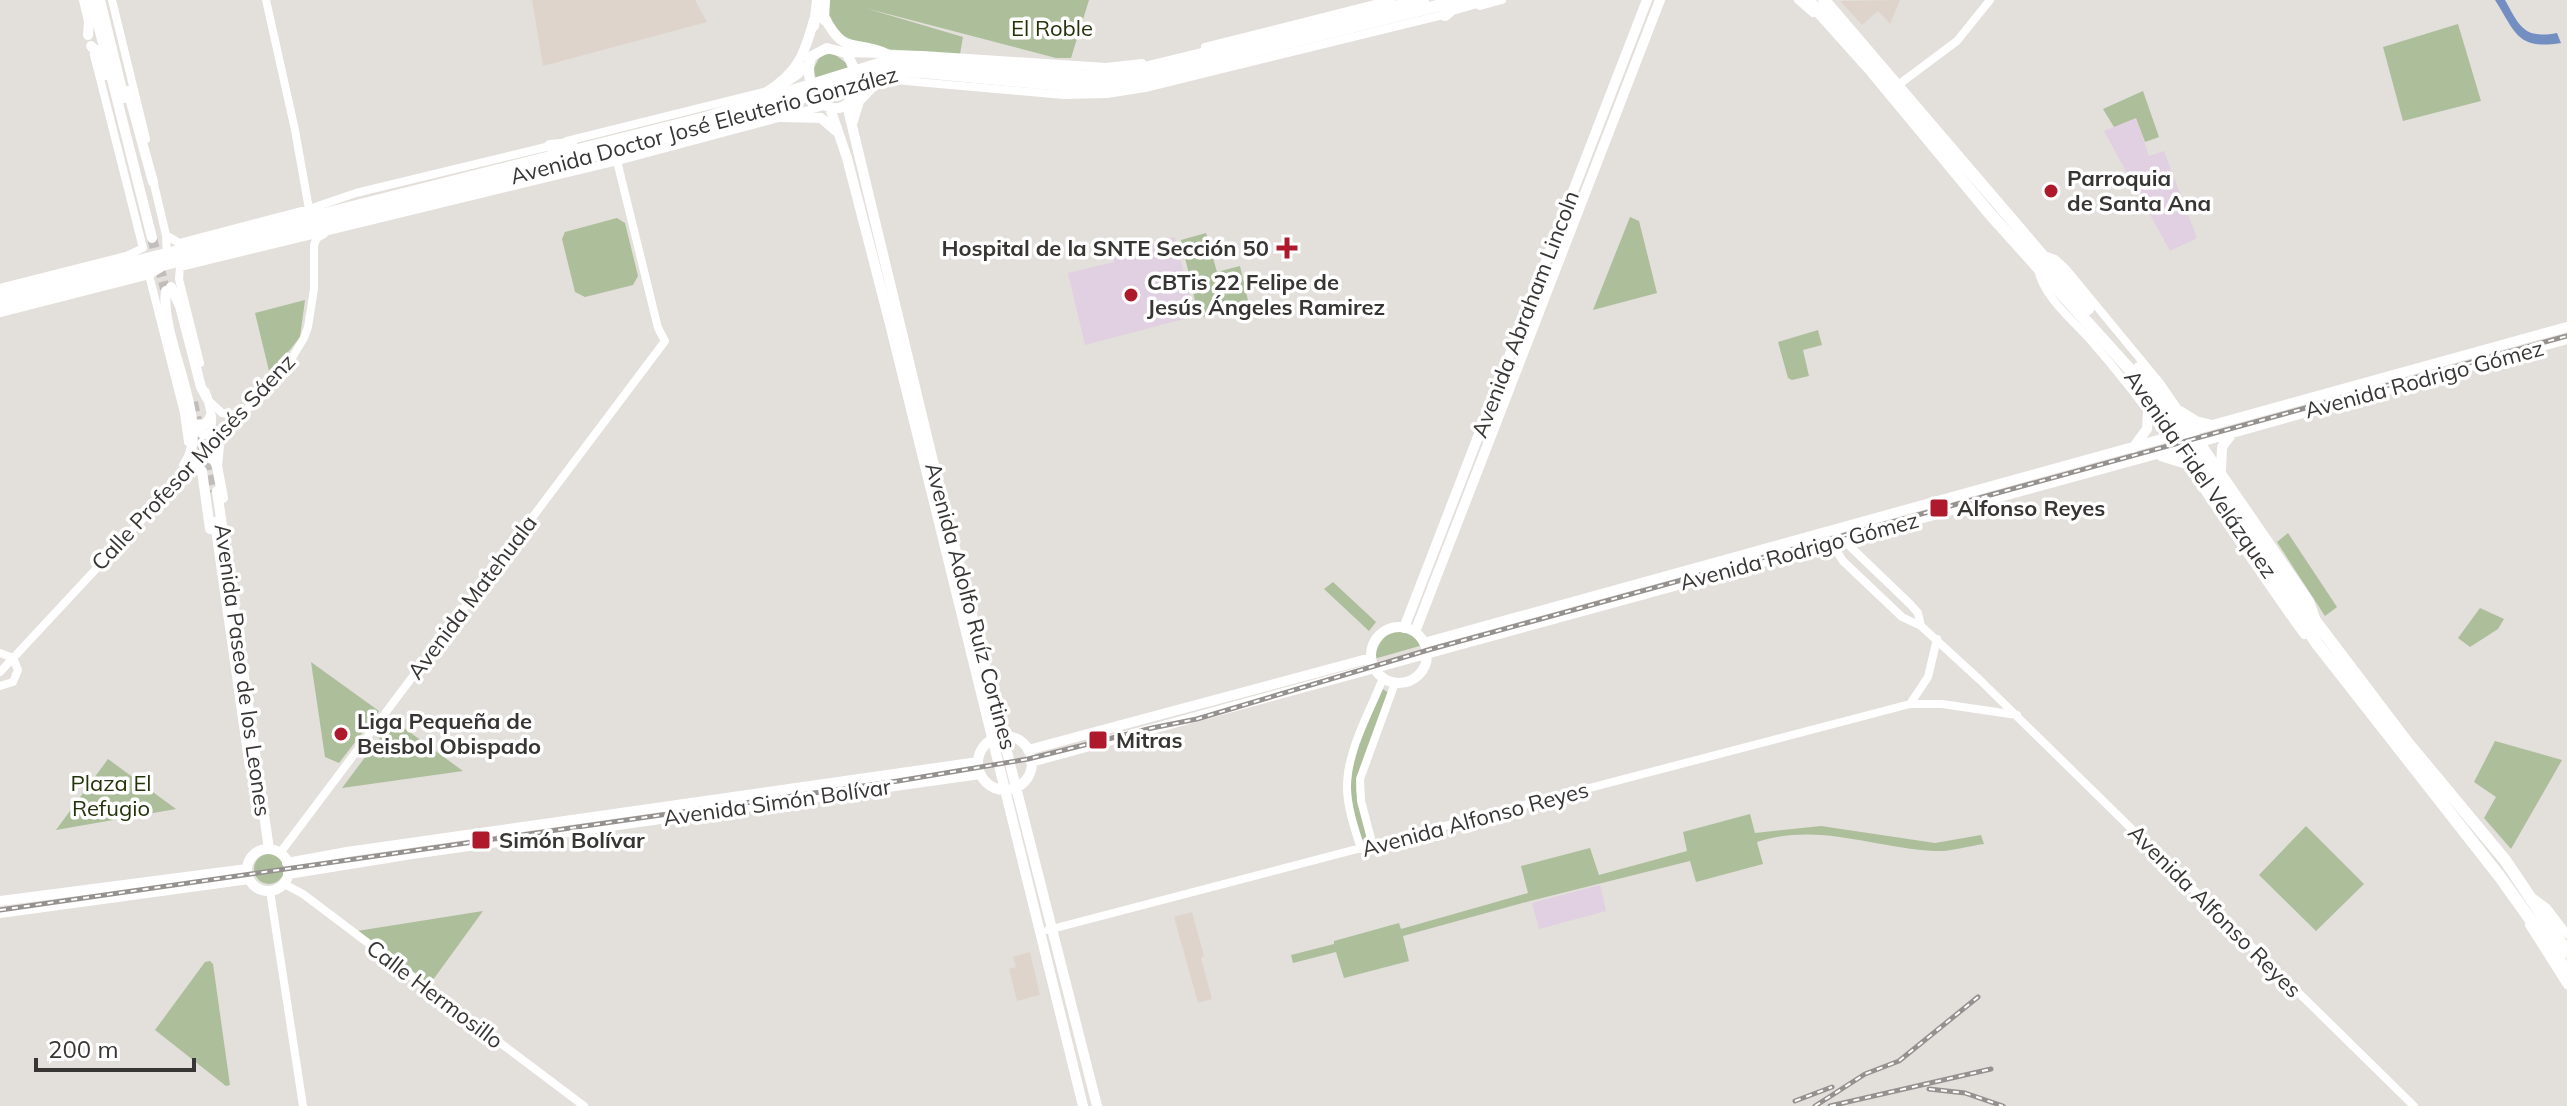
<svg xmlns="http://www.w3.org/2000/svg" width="2567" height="1106" viewBox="0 0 2567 1106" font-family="Mulish,sans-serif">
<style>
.built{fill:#dfd4cb}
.education{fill:#e1d0e1}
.green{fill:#adbe9b}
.water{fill:#738fc1}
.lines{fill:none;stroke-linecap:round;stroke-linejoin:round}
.major-tunnel{stroke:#c1bdba;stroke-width:10;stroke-dasharray:10 5;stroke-linecap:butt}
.minor{stroke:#fff;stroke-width:8}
.major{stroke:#fff;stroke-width:10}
.highway{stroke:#fff;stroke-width:12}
.rail-casing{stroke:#94918f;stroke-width:5}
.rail{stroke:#fff;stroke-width:2;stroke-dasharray:6;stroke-linecap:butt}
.poi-dot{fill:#ae1a2b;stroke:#fff;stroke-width:3}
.labels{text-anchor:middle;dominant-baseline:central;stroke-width:7;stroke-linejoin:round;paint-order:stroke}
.park-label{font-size:22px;fill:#23340b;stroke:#fff}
.street-label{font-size:22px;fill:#383635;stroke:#fff}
.poi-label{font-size:22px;font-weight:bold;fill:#383635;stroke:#fff;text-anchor:start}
</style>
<rect width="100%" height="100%" fill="#e3dfdb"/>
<path class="built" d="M532,0h163l12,22 -164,44z
M1900,0l-10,24 -12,-13 -16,14 -22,-24z
M1192,912l12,44 -3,2 11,41 -14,4 -24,-86z
M1030,952l10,43 -23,6 -8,-32 7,-2 -3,-10z"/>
<path class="education" d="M2136,118l13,38 15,-5 33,87 -27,13 -66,-120z
M1175,237l20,79 -110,29 -17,-72 46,-11 -2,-8z
M1600,885l6,26 -67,18 -7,-26z"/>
<path class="green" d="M830,0h259l-18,58h-15l-191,-50 98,29 -3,17 -108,-7 -24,-28z
M2458,24l23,77 -78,20 -20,-74z
M833,53l13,10 6,22 -4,10c-26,16 -31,-5 -34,-27l6,-12z
M2143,91l16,46 -14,5 -9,-24 -22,9 -11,-18z
M1630,217l9,4 18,72 -64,17z
M617,218l8,5 13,53 -5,9 -48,12 -10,-5 -13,-53 3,-7z
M1206,233l11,39 23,-6 9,39 -50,13 -18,-78z
M305,300l-5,37 -30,38 -15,-62z
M1818,330l4,15 -19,5 6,26 -17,4 -4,-2 -10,-36z
M2288,533l49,74 -12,9 -48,-74z
M1333,582l43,40 -7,9 -45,-42z
M2480,608l24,11 -6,10 -28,18 -12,-9z
M1402,630l14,6 7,9 -49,14c4,-16 11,-28 28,-29z
M311,662l68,49 -40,52 -14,-6z
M1381,688l8,5 -32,84 -1,14 11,47 -7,2 -11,-47 5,-38z
M393,720l70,51 -121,17z
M2495,741l67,19 -51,89 -27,-31 12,-21 -22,-15z
M108,759l68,50 -120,21z
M1750,814l5,19 66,-7 114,17 46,-8 3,9c-16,2 -34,8 -49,7 -61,-3 -117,-29 -178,-9l6,22 -67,18 -6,-21 -160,40 -127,35 6,25 -65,17 -8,-26 -43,11 -2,-8 43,-11v-3l65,-18 2,6 127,-36 -7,-27 69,-18 9,27 88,-24 -4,-19z
M2306,826l58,58 -48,47 -57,-56z
M254 869a15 15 0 1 1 30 0a15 15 0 1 1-30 0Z
M483,911l-53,73 -73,-53z
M210,961l3,3 17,121 -4,1 -71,-56 50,-68z"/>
<path class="water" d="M2495,0h10c15,27 19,39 52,33l4,10c-44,7 -45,-10 -66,-43z"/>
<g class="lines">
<path class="major-tunnel" d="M152,238l13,51
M193,402l19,90"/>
<path class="minor" d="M112,0l34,139
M266,0l29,130 14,79
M1798,0l15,13
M1480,6l22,-6
M1205,47l186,-47
M846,53l76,2 184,12 36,-4
M1898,85l59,-44 33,-41
M857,92l15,-9 22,-3 170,15 43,-1 38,-6 302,-74
M567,141l212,-53 19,-13 11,-12
M152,176l14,59 1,22
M166,235l13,8 130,-34 47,-16 198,-48
M2044,255l11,4 11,10 94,114 150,218 6,17
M2038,269c5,28 36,52 54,73 80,91 141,196 212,293
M149,275l35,138 4,29
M0,288l126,-32 17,-8 -49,-193
M0,313l149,-38 12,-7
M200,363l-21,-84 1,-12 437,-106 207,-55
M206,392l6,28 -2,26
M210,402l12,11 18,2
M219,438l65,-67 20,-33 4,-11 6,-38v-44l3,-7 7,-4
M1833,530l77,74 8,9 3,13
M1830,541l13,20 59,56 19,9 60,55 433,425
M0,653l13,5 5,12 -5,12 -13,4
M0,672l206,-221
M1910,704l18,-27 9,-38
M1373,846l-12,-45 -1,-22 35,-96
M1361,849c-6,-19 -14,-42 -14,-62 0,-37 23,-75 36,-109
M280,853l385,-512 -7,-13 -41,-167
M284,884l19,10 281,212
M270,891l33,215
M2535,899l12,9 20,26
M2529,925l38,60
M1048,930l862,-226h32l75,11"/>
<path class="major" d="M84,0l5,21 -1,14
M92,0l60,238
M100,0l24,98
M824,16c20,41 31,23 63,38
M824,20l1,-20
M814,26l3,-26
M91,46l6,6 8,23
M827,48l19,5c34,52 -25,79 -36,28 -2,-9 -2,-17 2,-25z
M128,91l25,91
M767,92c32,-21 37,-37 47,-72
M847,105l84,348 166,653
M830,108l17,50 43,166 193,782
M781,117l40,1 15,13
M853,121l6,-20 19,-20
M171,287l9,19 21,81 6,11
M166,291c-7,48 48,136 18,174
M2180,411l16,10 16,4
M193,425l10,9 17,2 -3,30 6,32
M193,425l13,-1 5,-8
M2133,448l14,-19 1,-18
M202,455l12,5 3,6
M2161,456l25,8
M2221,470l1,-23 11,-15
M180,477l16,-8 6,2 8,58
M217,491l52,358
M215,522l35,245
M1371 655a28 28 0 1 1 56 0a28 28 0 1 1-56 0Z
M1404,628l243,-628
M1415,632l245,-632
M1424,643l1143,-316
M978 763a27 27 0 1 1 54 0a27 27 0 1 1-54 0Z
M1028,750l343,-92
M1031,762l1144,-313 392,-110
M247 870a21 21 0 1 1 42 0a21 21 0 1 1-42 0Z
M287,863l60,-11 631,-90
M288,874l124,-20 568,-80
M0,901l247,-32
M0,913l249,-34"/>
<path class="highway" d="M1808,0l61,68 121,146 142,158 186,273 182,232 67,94
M1824,0l264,309
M1445,15l7,-6 32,-9
M550,146l21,-2
M0,296l705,-178 174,-54 26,-3 185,15 26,-1 307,-75
M0,306l707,-179 180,-56 36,1 150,14 45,-1 343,-85
M2139,368l165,238 103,136 98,118 62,92"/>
<g class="rail-casing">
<path id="rail" d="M0,910l898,-129 130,-22 124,-31 45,-9 231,-69 1139,-314
M1929,1089l36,4 38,13
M1795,1101l37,-14
M1815,1106l50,-32 34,-13 79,-64
M1830,1106l161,-37"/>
</g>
<use href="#rail" class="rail"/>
</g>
<g class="poi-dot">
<circle cx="2051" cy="191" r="8"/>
<path d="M1283 236h8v8h8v8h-8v8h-8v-8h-8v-8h8z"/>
<circle cx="1131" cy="295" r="8"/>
<rect x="1929" y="498" width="20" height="20" rx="4"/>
<circle cx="341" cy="734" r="8"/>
<rect x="1088" y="730" width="20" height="20" rx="4"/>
<rect x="471" y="830" width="20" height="20" rx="4"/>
</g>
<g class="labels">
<g class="park-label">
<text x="1052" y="28">El Roble</text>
<text x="111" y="783">Plaza El<tspan x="111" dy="25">Refugio</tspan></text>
</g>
<g class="street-label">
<text transform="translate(704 125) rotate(-15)">Avenida Doctor José Eleuterio González</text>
<text transform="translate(1525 314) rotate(-69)">Avenida Abraham Lincoln</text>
<text transform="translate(2424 379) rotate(-15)">Avenida Rodrigo Gómez</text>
<text transform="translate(193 462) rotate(-47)">Calle Profesor Moisés Sáenz</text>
<text transform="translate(2201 474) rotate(55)">Avenida Fidel Velázquez</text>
<text transform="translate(1799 551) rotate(-15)">Avenida Rodrigo Gómez</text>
<text transform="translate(472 597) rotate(-53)">Avenida Matehuala</text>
<text transform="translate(971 606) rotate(75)">Avenida Adolfo Ruíz Cortines</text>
<text transform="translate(243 670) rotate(82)">Avenida Paseo de los Leones</text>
<text transform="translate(777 802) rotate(-8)">Avenida Simón Bolívar</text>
<text transform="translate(1475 819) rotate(-15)">Avenida Alfonso Reyes</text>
<text transform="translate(2215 911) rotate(45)">Avenida Alfonso Reyes</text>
<text transform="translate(435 994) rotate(37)">Calle Hermosillo</text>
</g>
<g class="poi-label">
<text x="2067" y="178">Parroquia<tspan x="2067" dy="25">de Santa Ana</tspan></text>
<text x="1269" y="248" text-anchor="end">Hospital de la SNTE Sección 50</text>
<text x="1147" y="282">CBTis 22 Felipe de<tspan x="1147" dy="25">Jesús Ángeles Ramirez</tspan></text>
<text x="1957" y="508">Alfonso Reyes</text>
<text x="357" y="721">Liga Pequeña de<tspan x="357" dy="25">Beisbol Obispado</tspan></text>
<text x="1116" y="740">Mitras</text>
<text x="499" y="840">Simón Bolívar</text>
</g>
</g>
<path d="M36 1058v12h158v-12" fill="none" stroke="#383635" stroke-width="4"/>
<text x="48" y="1058" font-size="24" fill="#383635" stroke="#ffffff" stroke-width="6" paint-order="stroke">200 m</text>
</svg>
